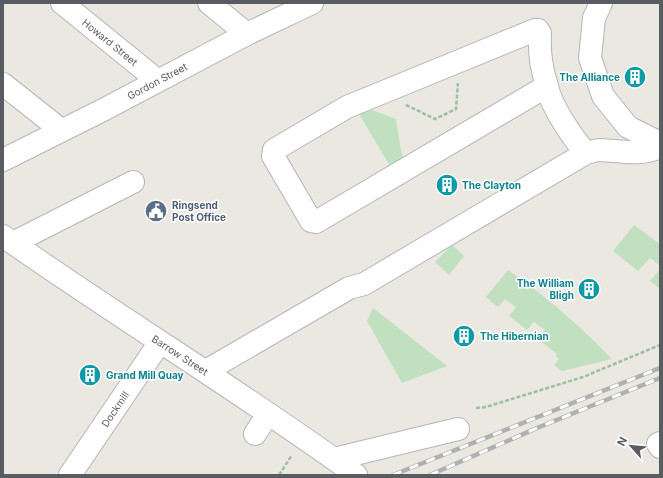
<svg xmlns="http://www.w3.org/2000/svg" width="663" height="478" viewBox="0 0 663 478" font-family="Inter,sans-serif">
<style>
.green{fill:#c0e0bf}
.lines{fill:none;stroke-linecap:round;stroke-linejoin:round}
.minor-casing{stroke:#b3b6ba;stroke-width:24}
.path{stroke:#99c0a3;stroke-width:2.5;stroke-dasharray:4 2;stroke-linecap:butt}
.minor{stroke:#fff;stroke-width:22}
.rail-casing{stroke:#afb0b0;stroke-width:4.5}
.rail{stroke:#fff;stroke-width:3;stroke-dasharray:9;stroke-linecap:butt}
.labels{text-anchor:middle;dominant-baseline:central;stroke-width:3;stroke-linejoin:round;paint-order:stroke}
.street-label{font-size:10px;fill:#595c60;stroke:#fff}
.culture-label{font-size:10px;font-weight:bold;fill:#0d838f;stroke:#fff;text-anchor:start}
.service-label{font-size:10px;font-weight:bold;fill:#4e5e75;stroke:#fff;text-anchor:start}
</style>
<rect width="100%" height="100%" fill="#eae8e0"/>
<path class="green" d="M372,110l24,9 5,32 3,8 -13,9 -33,-56z
M634,225l26,19v22l-10,-8 -12,13 -25,-20z
M452,245l12,11 -15,19 -14,-13z
M660,269v20l-10,-8z
M508,270c38,26 72,56 104,89l-50,12 -8,-6 5,-6 -3,-3 1,-2 -19,-15 7,-9 -11,-8 -7,8 -18,-14 7,-9 -11,-8 -7,8 -12,-10z
M373,308l74,58 -45,17 -35,-62z"/>
<g class="lines">
<g class="minor-casing">
<path id="minor" d="M62,3l95,77
M209,3l38,31
M601,3l-7,15 -4,40 13,38 25,31 32,16
M535,30h3l2,3c-1,18 1,35 7,53l-231,136 -5,-1 -38,-65 1,-6 73,-43z
M3,84l58,46
M547,86c4,20 25,51 39,67
M3,160l100,-50 144,-76 65,-31
M3,236c116,82 238,155 353,239
M13,243l120,-61
M206,371l143,-83 15,-4 222,-131c5,-1 10,-3 15,-3 20,1 40,6 59,-3
M255,434l13,-20
M660,443l-2,1 2,3
M334,459l124,-30
M70,475l90,-133"/>
</g>
<path class="path" d="M406,105l29,14 21,-10 2,-26
M476,408l10,-1 97,-30 77,-32
M279,475l13,-20"/>
<use href="#minor" class="minor"/>
<g class="rail-casing">
<path id="rail" d="M393,475l267,-107
M430,475l107,-47 123,-50"/>
</g>
<use href="#rail" class="rail"/>
</g>
<defs>
<g id="building-disc" transform="scale(1.15)"><circle r="9.5" fill="#0f9aa8" stroke="#fff"/><path d="M-4-6H4V6H1V3H-1V6H-4ZM-2.5-4.3h1.7v1.8h-1.7ZM.8-4.3h1.7v1.8H.8ZM-2.5-1h1.7V.8h-1.7ZM.8-1h1.7V.8H.8Z" fill="#fff"/></g>
<g id="civic-disc" transform="scale(1.15)"><circle r="9.5" fill="#5c6f8a" stroke="#fff"/><path d="M-.6-6.5H3V-4.5H.6V-3L4-1V1h2V6H-6V1h2V-1L-.6-3ZM-1.2 2.5V6h2.4V2.5Z" fill="#fff"/></g>
</defs>
<g fill-rule="evenodd">
<use href="#building-disc" x="635" y="77"/>
<use href="#building-disc" x="447" y="185"/>
<use href="#civic-disc" x="156" y="211"/>
<use href="#building-disc" x="589" y="289"/>
<use href="#building-disc" x="464" y="336"/>
<use href="#building-disc" x="90" y="375"/>
</g>
<g class="labels">
<g class="street-label">
<text transform="translate(110 42) rotate(39)">Howard Street</text>
<text transform="translate(157 81) rotate(-28)">Gordon Street</text>
<text transform="translate(180 355) rotate(33)">Barrow Street</text>
<text transform="translate(115 409) rotate(-56)">Dockmill</text>
</g>
<g class="culture-label">
<text x="620" y="77" text-anchor="end">The Alliance</text>
<text x="462" y="185">The Clayton</text>
<text x="574" y="283" text-anchor="end">The William<tspan x="574" dy="12">Bligh</tspan></text>
<text x="480" y="336">The Hibernian</text>
<text x="106" y="375">Grand Mill Quay</text>
</g>
<g class="service-label">
<text x="172" y="205">Ringsend<tspan x="172" dy="12">Post Office</tspan></text>
</g>
</g>
<rect width="663" height="478" fill="none" stroke="#595c60" stroke-width="8"/>
<g transform="translate(631 446) rotate(297)" stroke="#ffffff" stroke-width="3" paint-order="stroke">
<path d="M0-3L7 15L0 10L-7 15Z" fill="#595c60"/>
<text y="-6" font-size="11" font-weight="bold" text-anchor="middle" fill="#595c60">N</text>
</g>
</svg>
